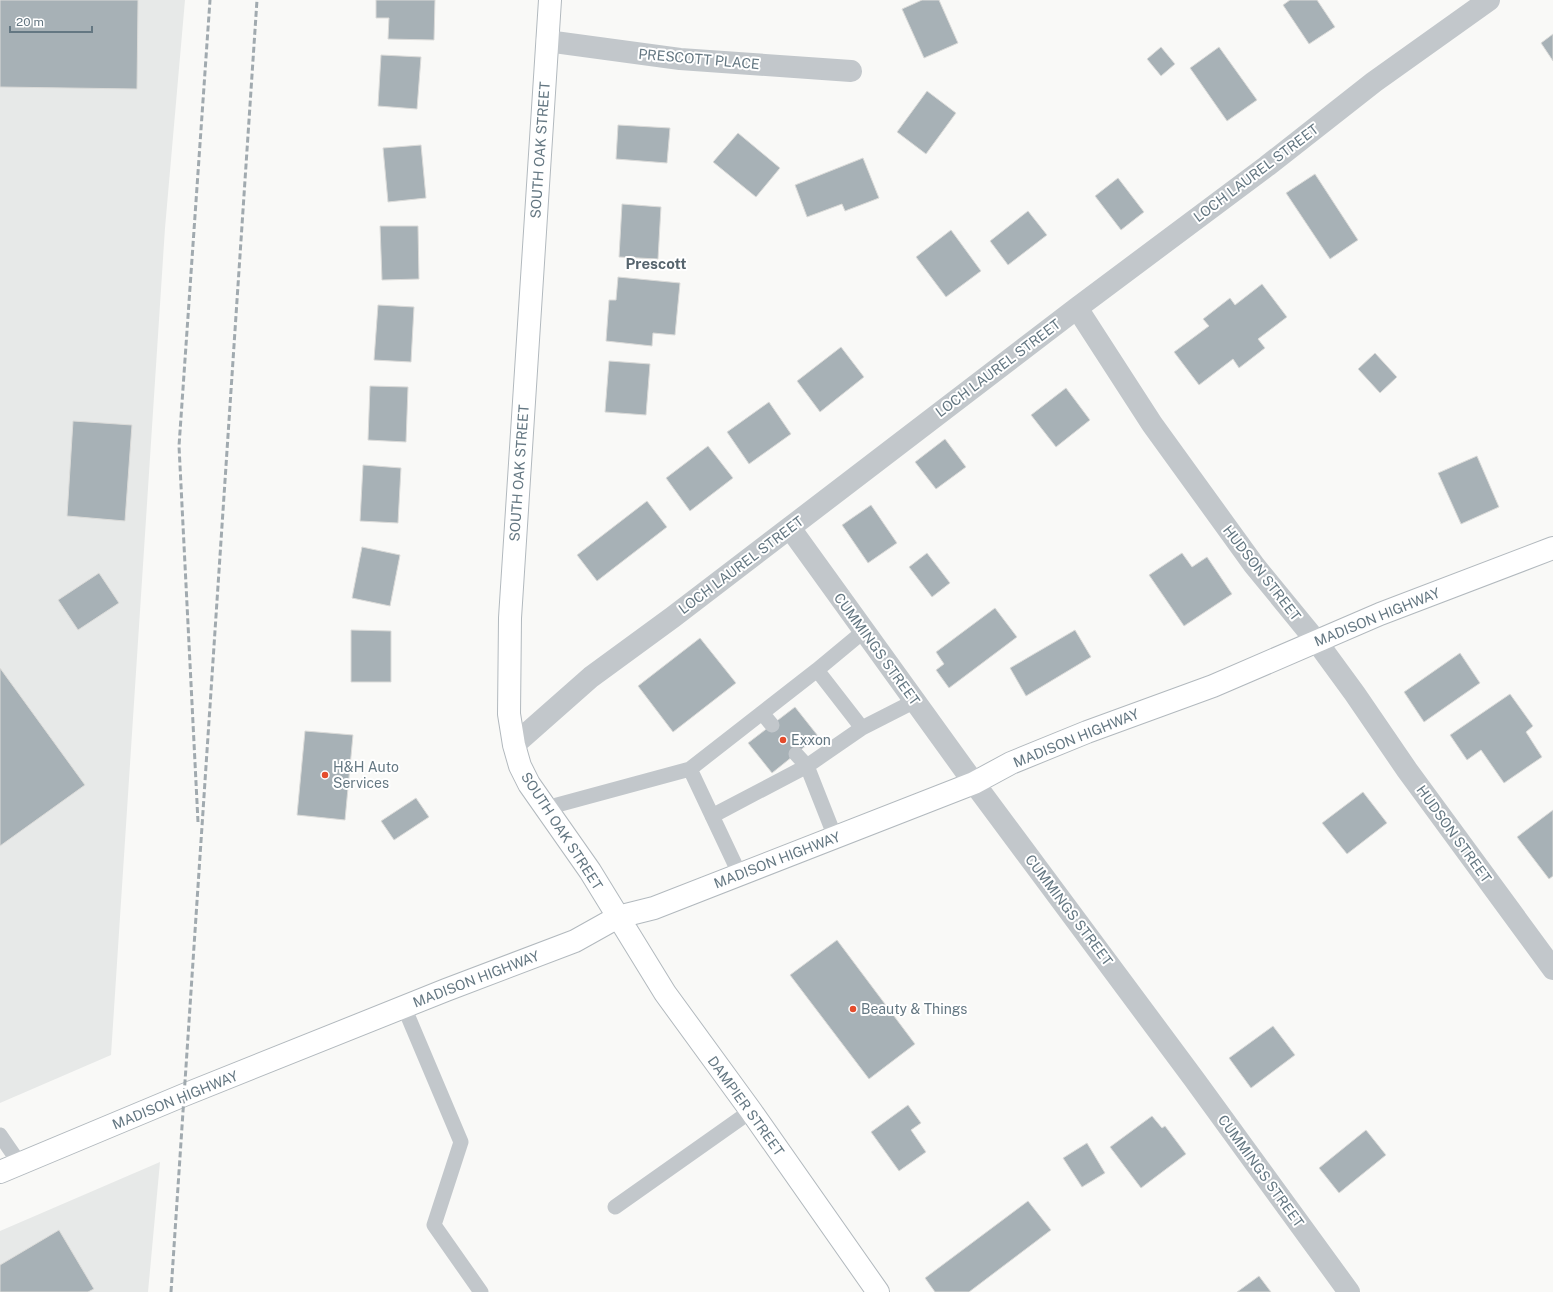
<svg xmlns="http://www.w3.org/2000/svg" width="1553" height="1292" viewBox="0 0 1553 1292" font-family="'Public Sans',sans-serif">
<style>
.built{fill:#e7e9e8}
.building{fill:#a7b1b6;stroke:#dbdbd9}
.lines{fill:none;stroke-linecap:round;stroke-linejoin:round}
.secondary-casing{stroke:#b2b9be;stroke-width:24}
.lane{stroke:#c2c7cb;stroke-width:15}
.street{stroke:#c2c7cb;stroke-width:22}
.secondary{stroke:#fff;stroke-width:22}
.rail{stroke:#a1aaaf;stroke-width:3;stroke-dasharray:6 3;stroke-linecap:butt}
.poi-dot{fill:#e44c2c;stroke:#fff;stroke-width:1.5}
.labels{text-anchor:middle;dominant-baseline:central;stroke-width:4;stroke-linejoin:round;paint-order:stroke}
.street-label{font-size:14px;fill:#647782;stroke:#fff}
.poi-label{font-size:14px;fill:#647782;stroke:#fff;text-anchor:start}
.neighbourhood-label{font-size:15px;font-weight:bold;fill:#56646d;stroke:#fff}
</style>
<rect width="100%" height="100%" fill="#f9f9f7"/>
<path class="built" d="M0,0h185l-20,228 -54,827 -111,48z
M160,1162l-12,130h-148v-61z"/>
<path class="building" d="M0,0h138l-1,89 -137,-2z
M376,0h59l-1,40 -46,-1 1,-21h-13z
M922,0h17l19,43 -34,15 -22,-49z
M1290,0h27l18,27 -26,17 -26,-39z
M1553,34v27l-12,-18z
M1161,47l14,17 -14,12 -14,-17z
M1219,47l38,53 -30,21 -37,-53z
M381,55l40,2 -4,52 -39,-3z
M927,91l29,22 -30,41 -29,-22z
M618,125l52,3 -3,35 -51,-4z
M738,133l42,35 -24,29 -43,-35z
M421,145l5,53 -38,4 -5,-54z
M863,158l16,40 -34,13 -3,-7 -35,13 -12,-32z
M1315,174l43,66 -28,19 -44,-66z
M1118,178l26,34 -23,18 -26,-34z
M622,204l39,3 -3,52 -39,-2z
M1028,211l19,24 -39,30 -18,-24z
M380,226h38l1,53 -37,1z
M951,230l30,41 -35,26 -30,-40z
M618,277l62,6 -5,52 -22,-2 -1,13 -46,-5 3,-41h7z
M1262,284l25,33 -29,22 7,9 -26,20 -6,-9 -34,26 -25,-33 35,-26 -6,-7 27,-21 5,7z
M378,305l36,2 -3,55 -37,-2z
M841,347l23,30 -44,35 -23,-31z
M1375,353l22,24 -17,16 -22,-24z
M609,361l41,3 -4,51 -41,-3z
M370,386l38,1 -2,55 -38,-2z
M1066,388l24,32 -34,27 -25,-32z
M769,402l22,32 -42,30 -22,-32z
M73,421l59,4 -7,96 -58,-5z
M945,439l21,28 -30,22 -21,-27z
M708,446l25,32 -43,33 -24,-33z
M1477,456l22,51 -38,17 -23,-51z
M363,465l38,3 -3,55 -38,-2z
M647,501l20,26 -70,54 -20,-26z
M871,505l26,38 -29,20 -26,-38z
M362,547l38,8 -10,51 -38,-8z
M927,553l23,30 -18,14 -23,-30z
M1182,553l10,14 15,-10 25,37 -48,32 -35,-51z
M99,573l20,30 -41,27 -20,-30z
M995,608l22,29 -68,51 -13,-18 8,-6 -8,-12z
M351,630l40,1v51h-40z
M1075,630l16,27 -65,39 -16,-28z
M700,638l36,45 -63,49 -35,-46z
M1460,653l20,30 -56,39 -20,-30z
M0,668l85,117 -85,61z
M1510,694l23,32 -7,6 16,25 -38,26 -23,-33 -14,10 -17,-25z
M795,707l23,29 -46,37 -24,-30z
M305,731l48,4 -8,85 -48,-5z
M1363,792l24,31 -40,31 -25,-31z
M416,798l13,19 -35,23 -13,-19z
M1553,810v66l-4,3 -32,-42z
M837,940l78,104 -46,35 -79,-104z
M1273,1026l22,29 -44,33 -22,-30z
M908,1105l13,18 -10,7 15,22 -27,19 -28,-39z
M1152,1116l10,12 3,-2 21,28 -45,34 -31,-41z
M1366,1130l20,25 -47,38 -20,-25z
M1087,1143l18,30 -23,14 -19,-29z
M1028,1201l23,29 -82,62h-34l-10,-14z
M59,1230l35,59 -6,3h-88v-27z
M1259,1276l12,16h-34z"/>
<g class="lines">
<g class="secondary-casing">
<path id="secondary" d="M550,0l-40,618 -1,96 5,31 6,21 9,18 61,87 75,122 86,118 127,181
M0,1172l184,-77 262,-105 129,-49 43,-24 36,-9 320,-125 37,-20 76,-31 126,-46 167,-72 173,-66"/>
</g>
<path class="lane" d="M864,631l-47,39 45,58 53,-27
M762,713l10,12
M690,769l50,106
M546,808l144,-39 127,-99
M712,816l95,-50 -11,-12
M835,837l-28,-71 55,-38
M404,1007l57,135 -27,83 47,67
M0,1135l20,29
M615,1207l136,-96"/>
<path class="street" d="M547,41l133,18 171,12
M1077,308l75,116 102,141 63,77 38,52 52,76 146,199
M790,528l184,255 220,296 155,213
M514,745l77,-68 82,-60 404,-309 190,-142 107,-84 115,-82"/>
<use href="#secondary" class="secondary"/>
<path class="rail" d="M198,822l-19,-376 31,-446
M171,1292l86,-1292"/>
</g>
<g class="poi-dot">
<circle cx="783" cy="740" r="4"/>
<circle cx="325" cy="775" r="4"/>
<circle cx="853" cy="1009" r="4"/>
</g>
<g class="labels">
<g class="street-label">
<text transform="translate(699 59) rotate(5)">PRESCOTT PLACE</text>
<text transform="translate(540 150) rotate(-86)">SOUTH OAK STREET</text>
<text transform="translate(1256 173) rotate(-37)">LOCH LAUREL STREET</text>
<text transform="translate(998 368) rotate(-37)">LOCH LAUREL STREET</text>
<text transform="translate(519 473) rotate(-86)">SOUTH OAK STREET</text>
<text transform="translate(741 565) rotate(-37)">LOCH LAUREL STREET</text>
<text transform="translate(1262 573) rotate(52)">HUDSON STREET</text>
<text transform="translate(1377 617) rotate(-22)">MADISON HIGHWAY</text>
<text transform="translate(877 649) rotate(54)">CUMMINGS STREET</text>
<text transform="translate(1076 738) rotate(-22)">MADISON HIGHWAY</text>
<text transform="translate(562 831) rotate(57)">SOUTH OAK STREET</text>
<text transform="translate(1454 834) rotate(54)">HUDSON STREET</text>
<text transform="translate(777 860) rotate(-21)">MADISON HIGHWAY</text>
<text transform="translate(1069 910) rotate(53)">CUMMINGS STREET</text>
<text transform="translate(476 979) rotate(-21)">MADISON HIGHWAY</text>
<text transform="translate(175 1100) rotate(-22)">MADISON HIGHWAY</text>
<text transform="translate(746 1106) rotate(54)">DAMPIER STREET</text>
<text transform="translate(1261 1171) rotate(54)">CUMMINGS STREET</text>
</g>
<g class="poi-label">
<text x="791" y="740">Exxon</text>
<text x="333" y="767">H&amp;H Auto<tspan x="333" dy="16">Services</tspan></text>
<text x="861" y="1009">Beauty &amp; Things</text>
</g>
<g class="neighbourhood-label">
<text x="656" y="263">Prescott</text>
</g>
</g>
<path d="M10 26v6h82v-6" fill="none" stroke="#647782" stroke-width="2"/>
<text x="16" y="26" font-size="12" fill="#647782" stroke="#ffffff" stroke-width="3" paint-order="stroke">20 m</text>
</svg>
